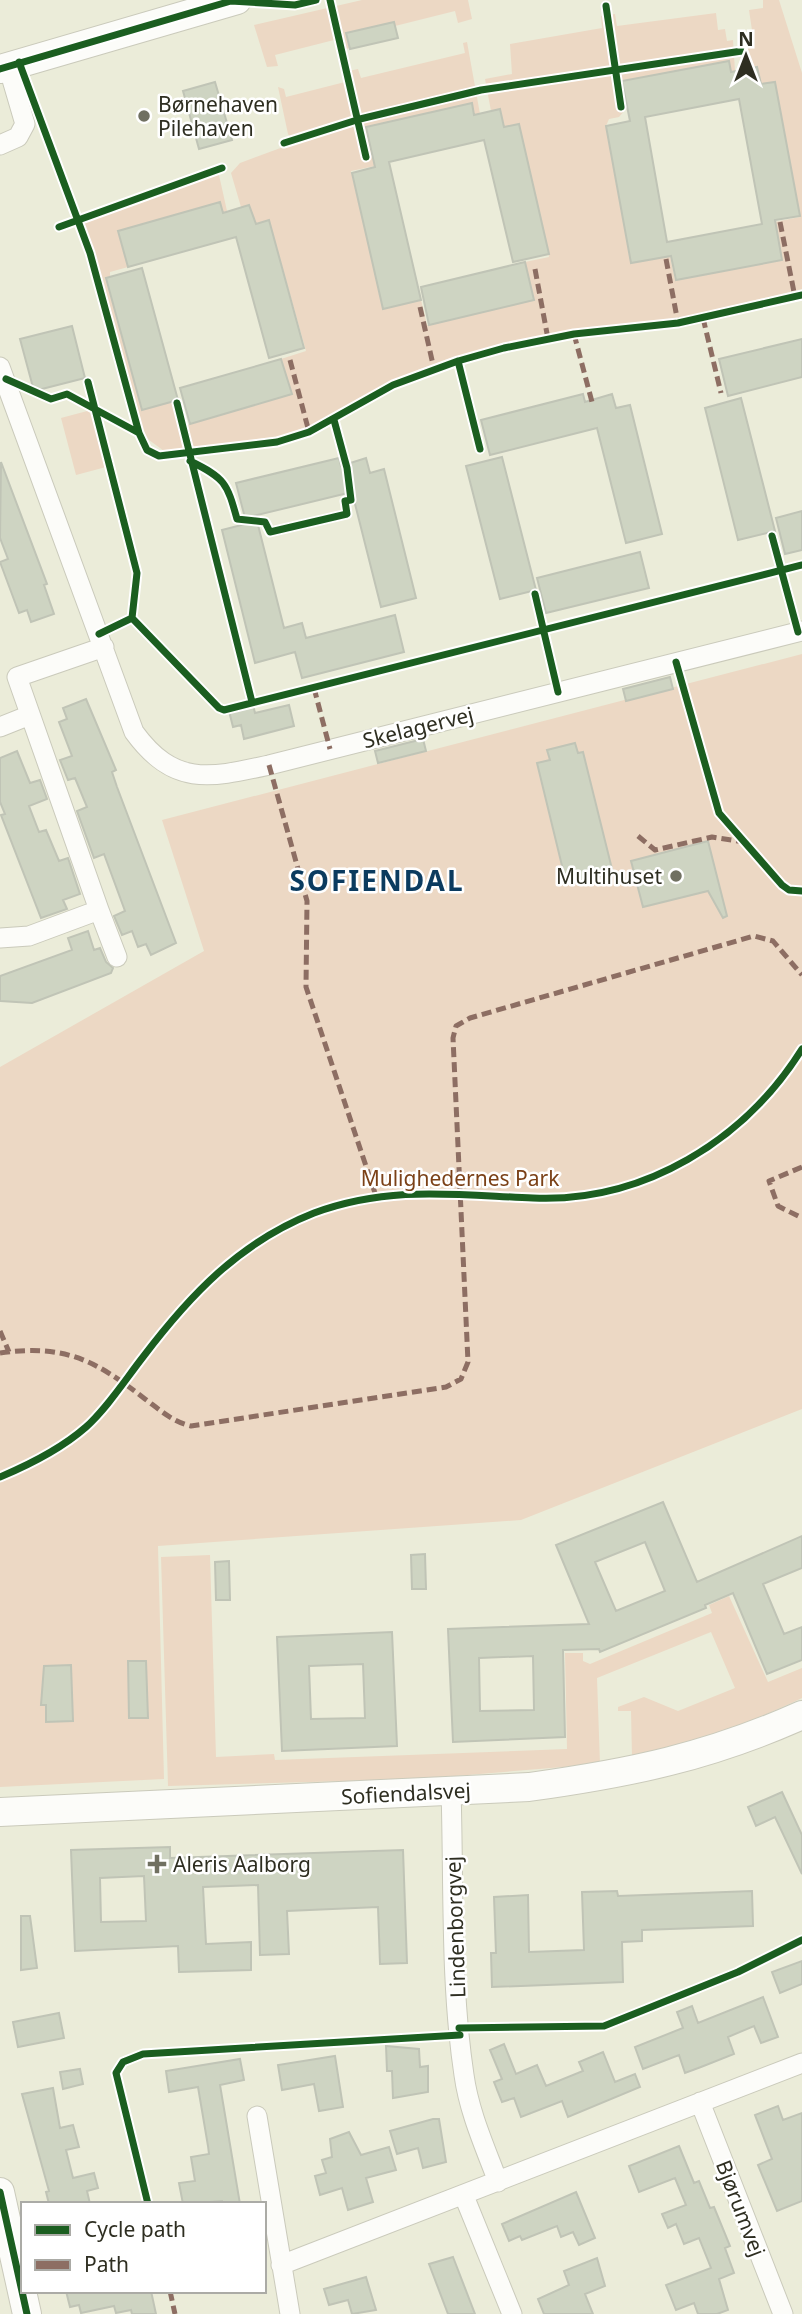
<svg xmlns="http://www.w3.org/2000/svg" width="802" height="2314" viewBox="0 0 802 2314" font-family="'Noto Sans',sans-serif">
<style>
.green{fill:#ecd8c4}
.building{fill:#ced4c2;stroke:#c0c4b6;stroke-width:2;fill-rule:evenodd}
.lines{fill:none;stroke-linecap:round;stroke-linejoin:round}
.street-casing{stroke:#cacabb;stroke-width:21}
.secondary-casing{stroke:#cacabb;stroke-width:30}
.street{stroke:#fcfcf9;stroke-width:19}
.secondary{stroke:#fcfcf9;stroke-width:28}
.quiet{stroke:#8d6e63;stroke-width:5;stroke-dasharray:10 5;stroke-linecap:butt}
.cycleway-casing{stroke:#fff;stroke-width:11}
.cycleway{stroke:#1b5e20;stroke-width:7}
.poi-dot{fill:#707061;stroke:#fff;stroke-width:2.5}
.labels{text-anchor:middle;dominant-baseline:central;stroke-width:5;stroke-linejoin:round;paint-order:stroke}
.poi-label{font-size:21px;fill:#2e2e21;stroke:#fff;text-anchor:start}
.street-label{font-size:21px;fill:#2e2e21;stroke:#fff}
.park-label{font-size:21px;fill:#7b4117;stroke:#fff}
.district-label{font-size:28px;font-weight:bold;letter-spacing:2px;fill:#0b3b5f;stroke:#fff}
</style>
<rect width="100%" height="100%" fill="#ebecd9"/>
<path class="green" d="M362,0h106l4,19 -14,4 -3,-12 -60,15 -2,-4 -47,11 4,15 -13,3 -3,-11 -59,15 3,11 -11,1 -13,-42z
M763,0h16l23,73v216l-122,29 -130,16 -95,23 -35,12 -38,18 -58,34 -44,15 -102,15h-14l-19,-14 -48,-175 -15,-40 131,-51 6,4 8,36 -4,2 -4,-10 -101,28 10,36 -18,5v4l-4,2 36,131 36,-9 9,25 104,-31 -10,-35 25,-8 -37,-131 -13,3 -7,-18 -8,2 -10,-34 9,-10 54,-20 -6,-9 -10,-47 6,2 2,8 59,-15 -1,-10 14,-3 3,9 104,-25 -2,-10 4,-1 13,72 -6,1 -2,-11 -97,62 -24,5 32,137 38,-8 6,25 107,-25 -9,-38 24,-5 -30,-133 -14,3 -14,-16 -6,-32 27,-5 -2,-30 92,-16 -1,-12 14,-2 2,12 99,-13 2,17 7,-1 2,12 6,-1 2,31 -4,1 -3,-11 -105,20 2,29 -6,7 -10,2 -3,7 25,137 39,-7 5,24 107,-20 -7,-38 25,-5 -25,-135 -14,2 -4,-17 -9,2 -2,-30 7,-2 -4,-27 14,-2z
M91,410l15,57 -30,8 -15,-57z
M802,654v755l-281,111 -363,26 6,233 -164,8v-720l204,-116 -42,-131z
M210,1555l6,202 58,-3 1,6 292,-11 -2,-96h18v8l7,3 122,-51 -3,-8 20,-9 39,86 34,-14v30c-55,27 -110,44 -170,59l-1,-46h-13v-4l26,-10 34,14 57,-23 -24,-56 -114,46 3,86 -181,15 -251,7 -7,-229z"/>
<path class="building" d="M394,22l4,16 -48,11 -4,-16z
M729,61l2,11 26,-5 4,17 14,-2 25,134 -25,4 7,40 -106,20 -5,-24 -40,7 -25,-137 24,-5 -8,-40zM739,99l23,125 -95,18 -22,-125z
M215,82l17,58 -33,9 -16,-58z
M472,103l2,12 26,-6 4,18 15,-3 30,130 -36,8 -29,-122 -95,22 32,138 -38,9 -31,-136 23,-6 -9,-40z
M220,202l3,11 26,-8 7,19 13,-4 35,128 -35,10 -33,-121 -108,30 -10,-36z
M525,262l9,38 -105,25 -8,-38z
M142,268l36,132 -36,10 -36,-132z
M72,326l13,52 -51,13 -14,-52z
M802,339v38l-74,19 -9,-37z
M281,359l11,35 -102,30 -10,-36z
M583,394l2,8 27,-8 4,14 14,-3 32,129 -36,9 -29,-115 -107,27 -9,-35z
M741,398l34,133 -37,9 -33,-132z
M502,457l34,133 -36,9 -34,-133z
M339,458l2,8 25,-8 4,15 14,-4 32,129 -35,9 -29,-115 -107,26 -9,-35z
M1,462l46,122 -3,1 10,29 -23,8 -4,-12 -8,3 -19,-51 8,-3 -8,-21z
M802,511v39l-17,4 -9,-36z
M257,521l27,107 18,-5 4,15 89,-23 9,37 -102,26 -7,-26 -40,11 -33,-133z
M640,552l9,36 -103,25 -9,-35z
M670,677l3,12 -47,12 -3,-12z
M86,699l30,71 -4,2 5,15 59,156 -25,12 -5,-11 -8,3 -6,-16 -10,4 -8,-19 11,-5 -21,-57 -10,4 -17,-47 10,-4 -12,-29 -7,2 -8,-20 12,-4 -13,-34 8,-3 -4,-11z
M253,705l2,8 34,-8 5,21 -50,13 -3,-14 -8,2 -4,-16z
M423,739l3,12 -48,12 -3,-12z
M575,743l3,10 5,-1 30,121 -36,9 -3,-11 -10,3 -27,-111 13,-3 -3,-10z
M17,751l13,32 10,-3 7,19 -18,7 10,26 7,-2 13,31 9,-3 12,36 -17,6 4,9 -26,9 -40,-103 4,-1 -5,-12v-44z
M708,841l19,75 -4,2 -15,-27 -65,16 -12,-46z
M88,931l6,19 6,-2 6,14 7,6 -2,5 -79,30 -32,-2v-25l72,-26 -4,-12z
M663,1502l34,80 105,-46v32l-39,16 21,50 18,-7v33l-35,14 -34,-81 -28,12 1,3 -106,44 -1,-3 -36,1 2,87 -112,5 -5,-113 141,-5 -33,-79zM645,1542l20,49 -49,20 -21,-49zM533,1656l1,54 -54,1 -1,-53z
M425,1554l1,35h-14l-1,-34z
M229,1561l1,39h-14l-1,-38z
M392,1632l5,114 -115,5 -5,-114zM363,1664l2,54 -54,1 -2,-53z
M128,1661h18l2,57h-19z
M71,1665l2,56 -27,1v-17h-5l3,-39z
M782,1792l20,43v39l-27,-57 -19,9 -8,-19z
M170,1847v11l233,-8 4,113 -27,1 -2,-57 -91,4 2,43 -29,1 -2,-70 -55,2 3,57 45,-2v28l-72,2 -1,-26 -103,5 -4,-101zM144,1876l2,45 -45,1 -1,-44z
M617,1891l1,5 134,-5 1,35 -111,4v11l-20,1 1,40 -131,5 -1,-34h5l-2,-56 34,-2 1,57 55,-2 -2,-58z
M21,1916h9l7,52 -16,2z
M802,1961v23l-22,9 -8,-21z
M763,1997l15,40 -17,6 -7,-17 -26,11 6,17 -33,13 -16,6 -6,-18 -36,14 -8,-22 48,-19 -6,-16 15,-6 6,17z
M59,2013l5,25 -46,9 -5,-25z
M504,2044l12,30 21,-9 9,21 37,-15 -4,-9 24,-10 12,30 20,-8 5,13 -72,30 -6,-16 -41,16 -7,-19 -12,4 -8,-20 8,-3 -12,-29z
M386,2046l33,3 1,18 8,-1v26l-35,6 -1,-27h-5z
M335,2056l8,51 -24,4 -5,-27 -32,6 -4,-25z
M240,2059l4,21 -24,5 20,119h-18v-3l-39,3 -4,-21 16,-2 -4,-24 18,-3 -1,-8 -10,-59 -29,5 -3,-21z
M80,2069l3,15 -20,5 -3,-17z
M53,2088l7,40 13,-3 6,22 -13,3 7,28 21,-5 4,15 -11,3 3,13h-41l-3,-12 3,-1 -27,-97z
M778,2106l5,14 19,-7v88l-25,10 -19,-46 14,-6 -17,-44z
M433,2119h6l7,43 -23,6 -5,-20 -21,6 -7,-23z
M349,2132l12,23 28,-8 7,23 -30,8 7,24 -25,8 -6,-22 -22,7 -5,-19 11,-3 -4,-13 10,-3 -2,-18z
M679,2146l15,37 5,-2 11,27 4,-1 16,39 -5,2 9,25 -15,6 9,31 -11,4h-19l-4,-11 -18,7 -10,-25 45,-17 -12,-30 -15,6 -8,-20 -8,4 -6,-14 24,-9 -11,-27 -36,14 -10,-26z
M576,2192l19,46 -16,7 -6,-13 -12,5 -4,-11 -35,14 -2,-4 -11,5 -7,-17z
M453,2257l22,57h-27l-19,-50z
M597,2258l8,28 -20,8 8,20h-49l-6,-15 31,-14 -5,-14z
M366,2277l10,33 -24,4 -4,-14 -19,5 -5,-16z
M66,2291h85l5,23h-24l-1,-4 -15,3 -2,-7 -33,7 -2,-8 -9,2z"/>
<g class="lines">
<g class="street-casing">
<path id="street" d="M0,145l18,-8 7,-13 -17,-58
M0,367l134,365c40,55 76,46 135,33l533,-134
M0,727l30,-12
M99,910l18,47
M0,938l29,-2 70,-26 -82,-233 87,-30
M451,1791c3,94 -1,191 13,284 5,37 21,72 34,107
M700,2102l83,212
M257,2116l33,198
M464,2196l48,118
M281,2265l521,-202"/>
</g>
<g class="secondary-casing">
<path id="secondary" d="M0,69l237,-69
M0,1812l529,-25c101,-14 179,-30 273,-72
M0,2192l27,122"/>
</g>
<use href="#street" class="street"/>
<use href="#secondary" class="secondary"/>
<path class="quiet" d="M780,222l15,75
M666,259l12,64
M535,269l13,70
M420,307l14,62
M703,318l18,75
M574,334l18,68
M290,360l19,72
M314,688l16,61
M269,765l38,136 -1,86 70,209
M638,836l17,14 57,-13 32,5
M802,1167l-33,14 9,25 24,12
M0,1331l9,21
M0,1353c65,-9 95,7 145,46 15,11 28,23 46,27l255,-39 15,-8 7,-17 -15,-324 3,-12 14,-8 284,-82 19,5 29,34
M170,2291l5,23"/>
<g class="cycleway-casing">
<path id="cycleway" d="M330,0l36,157
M606,6l15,101
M19,62l71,191 49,180 8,17 12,6 118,-14 32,-10 84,-47 65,-24 46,-13 70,-14 104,-11 124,-28
M0,69l231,-68 64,4 21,-5
M284,143l76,-24 121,-29 261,-39
M59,227l163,-59
M458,361l22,88
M6,379l45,20 16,-5 72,39
M88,382l49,191 -5,45 -33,16
M177,403l75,299
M190,461c35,17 37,22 47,58l28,3 5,10 77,-18 -2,-13 6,-1 -4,-32 -13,-48
M772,536l26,96
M535,594l23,98
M132,618l87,90 5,2 578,-145
M676,662l43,151 63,72 7,5 13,1
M0,1477c31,-13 61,-28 86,-50 22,-20 39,-47 57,-70 47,-62 97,-115 171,-144 76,-28 142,-18 219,-15 111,5 212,-58 269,-149
M459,2028l145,-2 134,-54 64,-32
M0,2192l27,122
M148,2204l-32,-131 7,-11 20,-8 317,-19"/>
</g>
<use href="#cycleway" class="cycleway"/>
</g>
<g class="poi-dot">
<circle cx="144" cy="116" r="7"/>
<circle cx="676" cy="876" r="7"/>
<path d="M153.5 1853.5h7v7h7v7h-7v7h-7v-7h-7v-7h7z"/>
</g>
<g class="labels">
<g class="poi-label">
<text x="158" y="104">Børnehaven<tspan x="158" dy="24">Pilehaven</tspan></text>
<text x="662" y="876" text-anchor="end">Multihuset</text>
<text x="173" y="1864">Aleris Aalborg</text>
</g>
<g class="street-label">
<text transform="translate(418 727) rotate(-14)">Skelagervej</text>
<text transform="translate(406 1793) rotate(-3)">Sofiendalsvej</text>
<text transform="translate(455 1927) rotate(-92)">Lindenborgvej</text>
<text transform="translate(741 2208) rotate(69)">Bjørumvej</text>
</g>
<g class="park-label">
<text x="460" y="1178">Mulighedernes Park</text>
</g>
<g class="district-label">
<text x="377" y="880">SOFIENDAL</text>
</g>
</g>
<rect x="21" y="2202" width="245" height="91" fill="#ffffff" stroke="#ababa6" stroke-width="2"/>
<rect x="35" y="2225" width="35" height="10" fill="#1b5e20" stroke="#ababa6" stroke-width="2"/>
<text x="84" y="2237" font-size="21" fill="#2e2e21">Cycle path</text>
<rect x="35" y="2260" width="35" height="10" fill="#8d6e63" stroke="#ababa6" stroke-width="2"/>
<text x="84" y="2272" font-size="21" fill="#2e2e21">Path</text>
<g transform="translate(746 56)" stroke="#ffffff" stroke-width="5" paint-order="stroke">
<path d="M0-5L12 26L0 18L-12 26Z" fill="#2e2e21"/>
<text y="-10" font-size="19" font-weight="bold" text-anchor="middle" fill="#2e2e21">N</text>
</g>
</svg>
